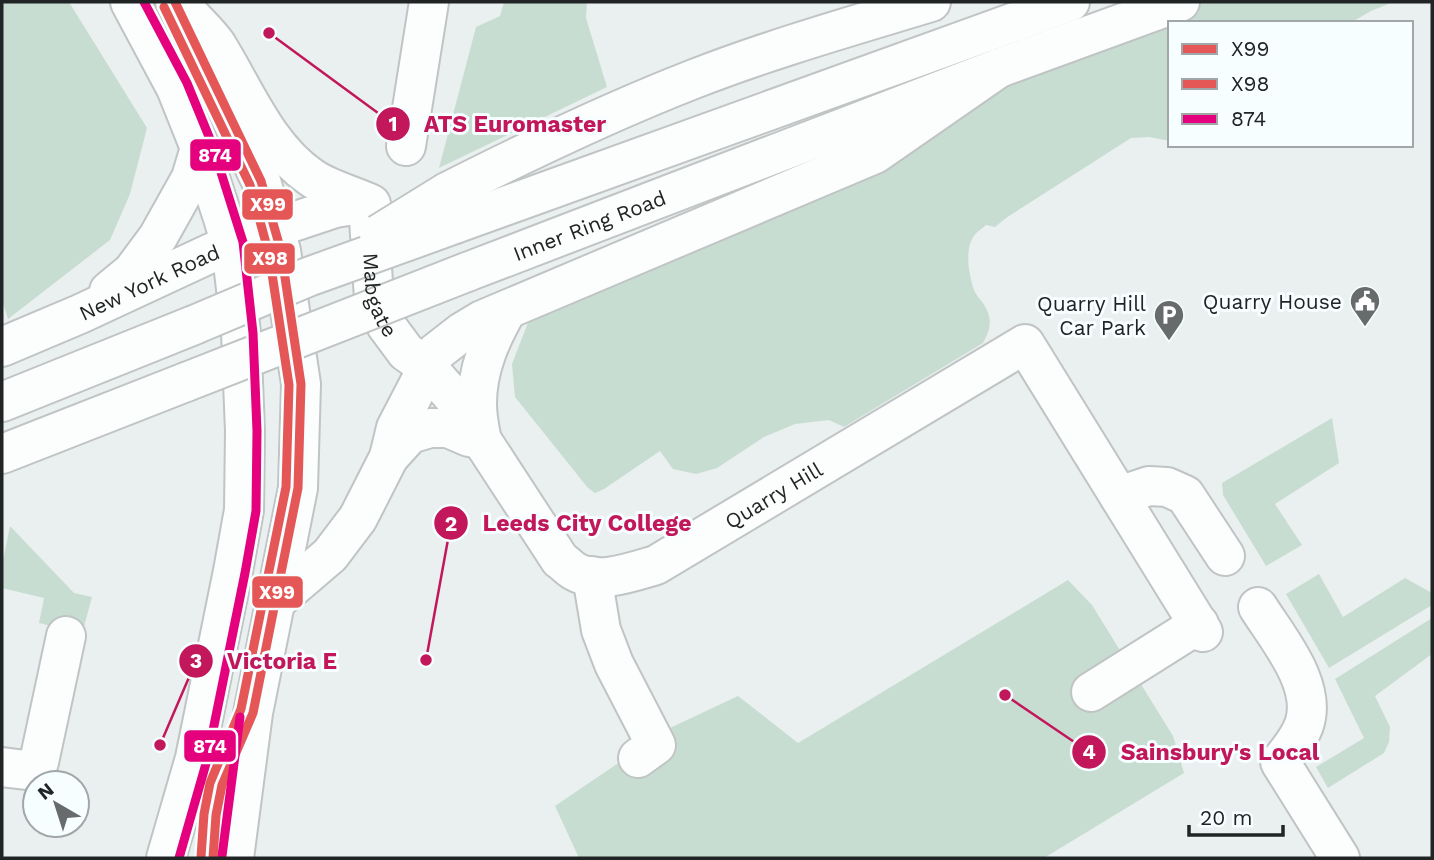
<svg xmlns="http://www.w3.org/2000/svg" width="1434" height="860" viewBox="0 0 1434 860" font-family="'Work Sans',sans-serif">
<style>
.green{fill:#c8ddd2}
.lines{fill:none;stroke-linecap:round;stroke-linejoin:round}
.minor-casing{stroke:#c0c4c4;stroke-width:42}
.highway-casing{stroke:#c0c4c4;stroke-width:42}
.minor{stroke:#fcfdfd;stroke-width:38}
.highway{stroke:#fcfdfd;stroke-width:38}
.highway-bridge-casing{stroke:#c0c4c4;stroke-width:42;stroke-linecap:butt}
.highway-bridge{stroke:#fcfdfd;stroke-width:38}
.bus-1-casing{stroke:#f6feff;stroke-width:14}
.bus-2-casing{stroke:#f6feff;stroke-width:14}
.bus-3-casing{stroke:#f6feff;stroke-width:14}
.bus-1{stroke:#e55757;stroke-width:9}
.bus-2{stroke:#e55757;stroke-width:9}
.bus-3{stroke:#e5007d;stroke-width:9}
.labels{text-anchor:middle;dominant-baseline:central;stroke-width:6;stroke-linejoin:round;paint-order:stroke}
.street-label{font-size:21px;fill:#212425;stroke:#f6feff}
.poi-label{font-size:21px;fill:#212425;stroke:#f6feff;text-anchor:end}
.leader{fill:none;stroke:#c2185b;stroke-width:2.5}
.callout-dot{fill:#c2185b;stroke:#f6feff;stroke-width:2.5}
.mark-label{font-size:21px;text-anchor:middle;font-weight:bold;fill:#fff}
.callout-label{font-size:23px;text-anchor:middle;font-weight:bold;fill:#c2185b;stroke:#f6feff;stroke-width:6;stroke-linejoin:round;paint-order:stroke}
.line-badge{stroke:#f6feff;stroke-width:2.5}
.badge-label{font-size:19px;text-anchor:middle;font-weight:bold;fill:#fff}
</style>
<rect width="100%" height="100%" fill="#eaefef"/>
<path class="green" d="M2,2h67l78,126 -17,66 -20,46 -102,79 -6,-19z
M504,2h83l-1,16 21,69 -168,81 37,-141 24,-11z
M1189,2h204l-22,9 -21,12h-180v118l-21,-4 -18,1 -125,80 -11,9 -9,-2c-4,4 -10,7 -12,11 -10,14 -5,39 0,54 2,5 6,9 9,13 10,15 8,26 0,40l-139,84 -15,-7 -34,4 -31,13 -47,31 -21,6 -23,-5 -13,-18 -56,38 -9,4 -7,-5 -73,-91 -3,-33 17,-44 503,-261z
M1332,418l7,45 -64,41 27,41 -36,21 -43,-71 -1,-12z
M10,526l64,67 18,4 -10,37 -43,-11 5,-25 -42,-10v-23z
M1319,574l24,43 62,-39 27,15v12l-103,63 -43,-74z
M1068,580l24,25 81,131 11,37 -140,85h-465l-24,-52 115,-78 68,-32 60,47z
M1432,618v36l-57,42 15,31 -1,15 -5,11 -56,35 -12,-21 48,-29 -29,-59z"/>
<g class="lines">
<g class="minor-casing">
<g id="minor">
<path d="M191,16c8,9 18,18 25,28 29,46 50,103 96,134 16,11 42,18 59,26"/>
<path d="M406,146l23,-144"/>
<path id="s1" d="M368,203l6,96 12,26 20,27 21,15 28,32 105,161c5,3 9,8 14,11 23,14 58,1 82,-6l369,-221 178,288"/>
<path d="M109,291l23,-19 26,-35 33,-59 9,-30"/>
<path id="s2" d="M2,347l78,-33 131,-61 64,-25 60,-20 33,-5"/>
<path d="M481,436c-2,-10 -4,-22 -4,-32 0,-35 13,-64 30,-94"/>
<path d="M389,457l21,-23 20,-6h18l21,9 12,2"/>
<path d="M1119,496l30,-10 18,1 18,8 40,61"/>
<path d="M592,576l9,54 13,34 42,81 -18,13"/>
<path d="M1258,607c20,32 60,78 46,118 -5,14 -15,26 -24,37l60,96"/>
<path d="M1091,692l108,-68"/>
<path d="M2,767l24,3 13,-8 27,-126"/>
</g>
</g>
<g class="highway-casing">
<g id="highway">
<path d="M130,2l46,86 24,60 23,70 8,27 10,88 4,98 -1,79 -11,61 -38,187 -29,100"/>
<path d="M175,2l86,179 20,70 20,133 -3,104 -45,225 -19,145"/>
<path d="M447,192c81,-41 162,-80 247,-113 77,-30 158,-53 237,-77"/>
<path d="M455,224l615,-222"/>
<path id="s3" d="M467,272l532,-204 181,-66"/>
<path d="M2,402l192,-77"/>
<path d="M2,454l184,-72"/>
<path d="M275,602l55,-47 28,-37 31,-61 7,-29 39,-75 27,-21 20,-12 393,-166 124,-86"/>
</g>
</g>
<use href="#minor" class="minor"/>
<use href="#highway" class="highway"/>
<g class="highway-bridge-casing">
<path id="highway-bridge" d="M379,234l68,-42
M194,325l114,-48 147,-53
M186,382l281,-110"/>
</g>
<use href="#highway-bridge" class="highway-bridge"/>
<g class="bus-1-casing">
<path id="bus-1" d="M175,2l86,179 20,70 20,133 -3,104 -45,225 -31,72 -6,30 -3,43"/>
</g>
<g class="bus-2-casing">
<path id="bus-2" d="M164,7l86,178 19,69 20,131 -3,102 -45,222 -31,74 -6,31 -3,43"/>
</g>
<g class="bus-3-casing">
<path id="bus-3" d="M144,2l43,81 25,61 31,98 10,91 4,98 -1,80 -11,62 -38,187 -28,98
M222,856l18,-139"/>
</g>
<use href="#bus-1" class="bus-1"/>
<use href="#bus-2" class="bus-2"/>
<use href="#bus-3" class="bus-3"/>
</g>
<defs>
<g id="civic-pin" transform="scale(1.575)"><path d="M0 17L-7.5 6A9.5 9.5 0 1 1 7.5 6Z" fill="#676b6c" stroke="#f6feff"/><path d="M-.6-6.5H3V-4.5H.6V-3L4-1V1h2V6H-6V1h2V-1L-.6-3ZM-1.2 2.5V6h2.4V2.5Z" fill="#fff"/></g>
<g id="parking-pin" transform="scale(1.575)"><path d="M0 17L-7.5 6A9.5 9.5 0 1 1 7.5 6Z" fill="#676b6c" stroke="#f6feff"/><path d="M-3.5-5.5H1a3.5 3.5 0 0 1 0 7H-1V5.5H-3.5ZM-1-3.4V-.6H.8a1.4 1.4 0 0 0 0-2.8Z" fill="#fff"/></g>
</defs>
<g fill-rule="evenodd">
<use href="#civic-pin" x="1365" y="301"/>
<use href="#parking-pin" x="1169" y="315"/>
</g>
<g class="labels">
<g class="street-label">
<text stroke="none"><textPath href="#s3" startOffset="131">Inner Ring Road</textPath></text>
<text stroke="none"><textPath href="#s2" startOffset="161">New York Road</textPath></text>
<text stroke="none"><textPath href="#s1" startOffset="93">Mabgate</textPath></text>
<text stroke="none"><textPath href="#s1" startOffset="658">Quarry Hill</textPath></text>
</g>
<g class="poi-label">
<text x="1342" y="301">Quarry House</text>
<text x="1146" y="303">Quarry Hill<tspan x="1146" dy="24">Car Park</tspan></text>
</g>
</g>
<path class="leader" d="M269 33L393 124M426 660L451 523M160 745L196 661M1005 695L1089 752"/>
<g class="callout-dot">
<circle cx="269" cy="33" r="7"/>
<circle cx="426" cy="660" r="7"/>
<circle cx="160" cy="745" r="7"/>
<circle cx="1005" cy="695" r="7"/>
<circle cx="393" cy="124" r="18"/>
<circle cx="451" cy="523" r="18"/>
<circle cx="196" cy="661" r="18"/>
<circle cx="1089" cy="752" r="18"/>
</g>
<g class="mark-label">
<text x="393" y="131">1</text>
<text x="451" y="531">2</text>
<text x="196" y="668">3</text>
<text x="1089" y="759">4</text>
</g>
<g class="callout-label">
<text x="515" y="132">ATS Euromaster</text>
<text x="587" y="531">Leeds City College</text>
<text x="282" y="669">Victoria E</text>
<text x="1220" y="760">Sainsbury's Local</text>
</g>
<g class="line-badge">
<rect x="189" y="138" width="53" height="34" rx="7" fill="#e5007d"/>
<rect x="241" y="188" width="53" height="33" rx="7" fill="#e55757"/>
<rect x="243" y="242" width="53" height="33" rx="7" fill="#e55757"/>
<rect x="251" y="575" width="53" height="34" rx="7" fill="#e55757"/>
<rect x="183" y="729" width="54" height="34" rx="7" fill="#e5007d"/>
</g>
<g class="badge-label">
<text x="215" y="162">874</text>
<text x="268" y="211">X99</text>
<text x="270" y="265">X98</text>
<text x="277" y="599">X99</text>
<text x="210" y="753">874</text>
</g>
<rect width="1434" height="860" fill="none" stroke="#212425" stroke-width="7"/>
<rect x="1168" y="21" width="245" height="126" fill="#f6feff" stroke="#a1a7a8" stroke-width="2"/>
<rect x="1182" y="44" width="35" height="10" fill="#e55757" stroke="#a1a7a8" stroke-width="2"/>
<text x="1231" y="56" font-size="21" fill="#212425">X99</text>
<rect x="1182" y="79" width="35" height="10" fill="#e55757" stroke="#a1a7a8" stroke-width="2"/>
<text x="1231" y="91" font-size="21" fill="#212425">X98</text>
<rect x="1182" y="114" width="35" height="10" fill="#e5007d" stroke="#a1a7a8" stroke-width="2"/>
<text x="1231" y="126" font-size="21" fill="#212425">874</text>
<g transform="translate(56 804) rotate(321)"><circle r="33" fill="#f6feff" stroke="#a1a7a8" stroke-width="2"/>
<path d="M0-5L12 26L0 18L-12 26Z" fill="#676b6c"/>
<text y="-10" font-size="19" font-weight="bold" text-anchor="middle" fill="#212425">N</text>
</g>
<path d="M1189 825v10h94v-10" fill="none" stroke="#212425" stroke-width="3.5"/>
<text x="1200" y="825" font-size="21" fill="#212425" stroke="#f6feff" stroke-width="5" paint-order="stroke">20 m</text>
</svg>
